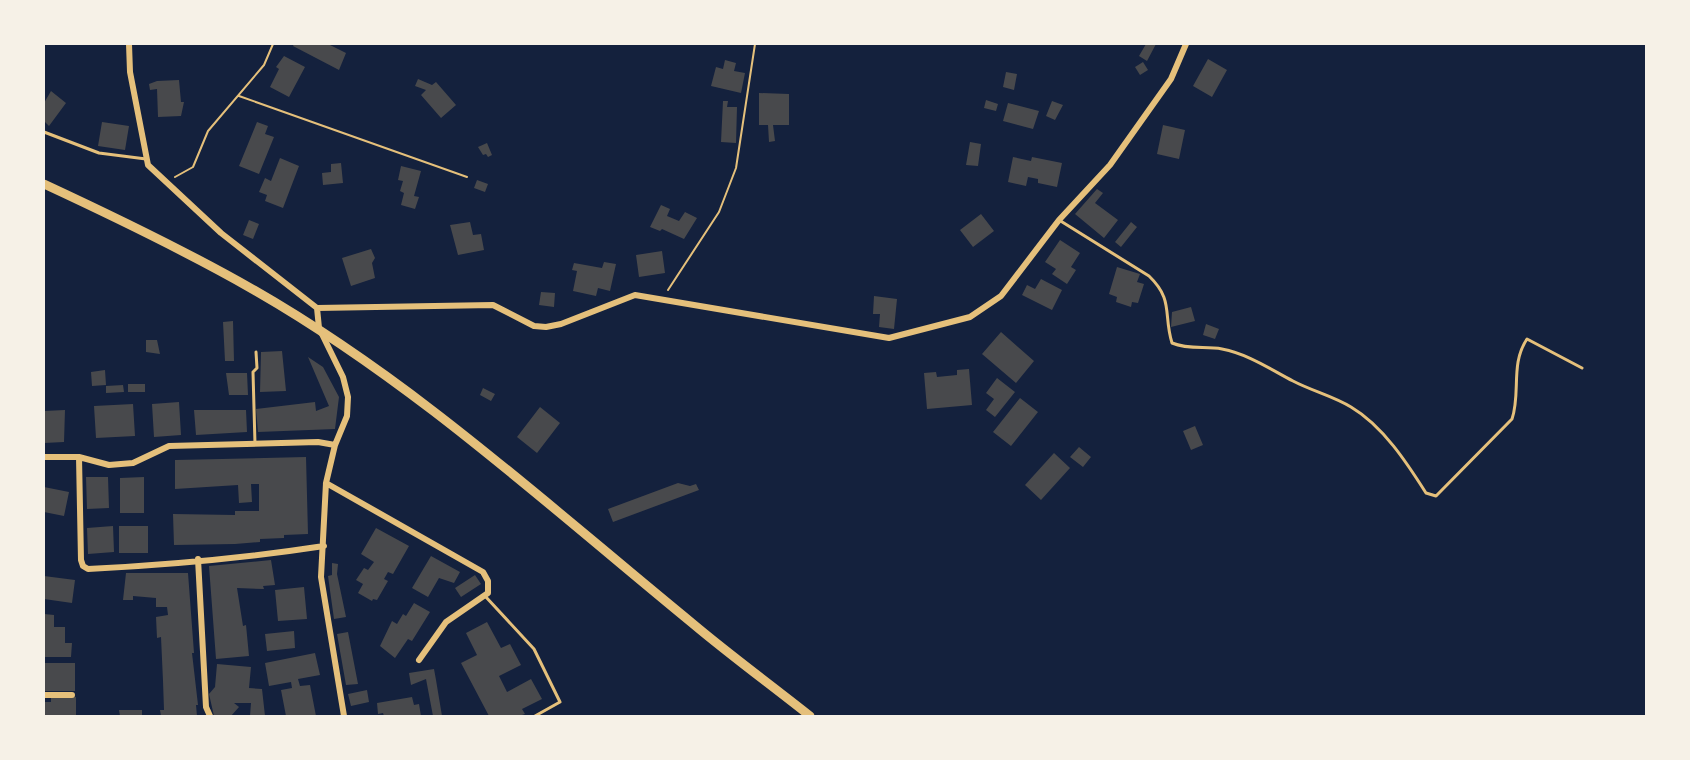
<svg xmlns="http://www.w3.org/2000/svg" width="1690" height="760" viewBox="0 0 1690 760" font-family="Montserrat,sans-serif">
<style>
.building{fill:#48494c}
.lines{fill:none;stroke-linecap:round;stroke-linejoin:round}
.path{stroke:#e5c07b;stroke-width:2}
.service{stroke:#e5c07b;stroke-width:3}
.minor{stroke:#e5c07b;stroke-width:6}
.primary{stroke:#e5c07b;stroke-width:9}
</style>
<rect width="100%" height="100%" fill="#14213d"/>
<path class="building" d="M294,44h34l18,9 -7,17 -46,-24z
M1146,44h10l-9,17 -8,-5z
M284,56l21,11 -16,30 -19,-10 9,-18 -3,-2z
M1208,59l19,11 -15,27 -19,-11z
M725,60l11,3 -2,8 11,2 -4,20 -30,-7 5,-19 7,2z
M1143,62l5,8 -8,5 -5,-8z
M1006,72l11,2 -3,16 -11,-3z
M418,79l14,6 4,-3 20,23 -15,13 -20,-23 5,-5 -11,-4z
M179,80l2,22h3l-3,14 -23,1 -1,-28 -7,1 -1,-6 8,-3z
M51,91l15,12 -17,23 -5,-5v-18z
M759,93l30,1v31h-16l2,16 -6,1 -1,-17h-9z
M986,100l12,4 -2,7 -12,-3z
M723,101h5l-1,6h10l-1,36 -15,-1z
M1052,101l11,4 -8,15 -9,-4z
M1008,103l31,8 -6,18 -30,-8z
M102,122l27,4 -4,24 -27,-4z
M257,122l11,4 -3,8 9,3 -15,37 -20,-8z
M1163,125l22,5 -6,29 -22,-5z
M970,142l11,2 -3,22 -12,-1z
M487,143l5,12 -4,2 -2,-3 -3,1 -5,-8z
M1013,157l18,4 1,-4 30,6 -5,24 -19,-4v-4l-10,-2 -2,9 -18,-4z
M280,158l19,8 -16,42 -18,-7 2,-6 -8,-3 6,-14 6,3z
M341,163l2,20 -20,2 -1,-12 9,-1v-8z
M401,166l20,5 -7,25 5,1 -4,12 -14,-4 3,-12 -4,-2 3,-10 -5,-1z
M477,180l11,4 -3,8 -11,-4z
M1097,189l6,4 -8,10 23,17 -14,18 -29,-24z
M661,205l9,4 -3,7 12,5 6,-9 12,6 -13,21 -22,-10 -2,2 -10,-4z
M981,214l13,17 -21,16 -13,-17z
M249,220l10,4 -6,15 -10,-4z
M470,222l3,13 8,-1 3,16 -26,5 -8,-30z
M1131,222l6,5 -16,20 -6,-5z
M1060,240l20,13 -9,14 5,3 -9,14 -15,-10 4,-5 -11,-7z
M371,249l4,9 -3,5 3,15 -24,8 -9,-28z
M662,251l3,22 -26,4 -3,-22z
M604,262l12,2 -6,27 -12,-3 -2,8 -23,-5 4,-20 -5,-1 2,-7 28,5z
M1117,267l23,7 -3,8 7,2 -6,19 -6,-1 -1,5 -15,-5 1,-5 -8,-3z
M1041,279l21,11 -10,20 -30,-15 5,-10 8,4z
M541,292l14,1 -1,14 -15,-2z
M874,296l23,3 -3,30 -15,-2 1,-13h-7z
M1191,307l4,14 -24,6 1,-15z
M233,321l1,40h-9l-2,-39z
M1206,324l13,5 -4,10 -12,-4z
M1001,332l33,29 -18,22 -34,-29z
M146,340h11l3,14 -14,-2z
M282,351l4,40 -26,1 1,-40z
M308,357l15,10 16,30 -4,32 -77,3 -2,-23 59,-7 1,9 13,-5z
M969,369l3,36 -45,4 -3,-36 12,-1 1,5 20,-2v-5z
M105,370l1,15 -14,1 -1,-14z
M226,373h21l1,22h-19z
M997,378l18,14 -20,25 -9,-7 8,-11 -8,-6z
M128,384h17v8h-17z
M123,385l1,7 -18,1v-7z
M483,388l12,6 -4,7 -11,-6z
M1020,398l18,14 -27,34 -18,-14z
M179,402l2,33 -27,2 -2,-33z
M133,404l2,32 -39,2 -2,-32z
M540,407l20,16 -23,30 -20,-16z
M65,410l-1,32 -20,1v-32z
M194,410h52l1,22 -51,3z
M1195,426l8,19 -12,5 -8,-19z
M1079,447l12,10 -8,10 -13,-10z
M1054,453l16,15 -29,32 -16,-15z
M306,457l2,77 -24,1v3l-24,1v3l-25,2 -61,1 -1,-31 62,1v-4h24v-27h-8l1,18 -13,1 -1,-18 -63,4v-29z
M86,477h22l1,31 -22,1z
M144,477v36h-24v-35z
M678,483l12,3 6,-2 3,6 -86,32 -5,-13z
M44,487l25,5 -5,24 -20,-4z
M113,526l1,26 -26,2 -1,-26z
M119,526h29v27h-29z
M376,528l33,18 -16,28 -5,-2 -4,7 4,2 -11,19 -4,-1 -1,2 -14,-8 5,-9 -7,-4 8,-12 4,2 6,-8 -13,-8z
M431,556l29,16 -6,11 -15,-5 -11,19 -16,-9z
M271,560l4,25 -12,1 1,3 -27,-1 6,38 3,-1 3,31 -33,3 -7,-93z
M332,563l6,1 -1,10 9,43 -12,2 -6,-43 4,-1z
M126,573h62l6,80h-2l6,52h-2l1,11h-36l-1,-6h4l-1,-29 -2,-44 -4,1 -1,-21 12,-2 -1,-8h-11v-9l-23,-2v4h-10z
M475,575l6,9 -20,13 -6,-9z
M44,576l31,4 -3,23 -28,-4z
M304,587l3,32 -29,2 -3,-31z
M414,603l16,9 -18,29 -4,-2 -13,19 -15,-12 12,-25 5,3 6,-10 3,2z
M44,614l10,1v12h11v16h7l-1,14h-27z
M487,622l14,26 9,-4 11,21 -22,11 8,16 24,-13 11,20 -20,10 3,5 -6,2h-30l-28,-53 16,-8 -11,-22z
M294,631l1,17 -28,3 -2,-17z
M348,632l10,52 -12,1 -9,-51z
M315,653l5,22 -22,4 2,7 10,-1 6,31h-30l-5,-26 11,-2 -1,-6 -22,4 -4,-23z
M44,663h31v28h-31z
M217,664l34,3 -2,21 13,1 3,27h-15l1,-13h-17l5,4 -8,9h-17l-5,-22 6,-7z
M434,669l2,11 6,36h-9l-7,-37 -15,6 -2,-12z
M367,690l2,12 -18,4 -3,-12z
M76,697v19h-32v-14h7v-4z
M412,697l2,8 5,-1 2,12h-37l-1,-3 -5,1 -1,-11z
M119,710h23v6h-22z"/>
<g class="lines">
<path class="path" d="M239,96l228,81
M175,177l18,-10 15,-36 56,-66 9,-21
M668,290l51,-78 17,-44 19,-124"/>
<path class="service" d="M44,132l55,21 47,6
M1059,220l90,56c25,24 14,38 23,67 17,7 33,3 50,6 26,5 48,20 71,32 19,10 40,15 58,26 32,19 56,56 75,86l10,3 76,-77c9,-26 -2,-55 15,-80l55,29
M255,444l-2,-72 4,-4 -1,-16
M485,596l49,53 26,53 -25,14"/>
<path class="minor" d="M129,44l1,28 18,93 73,68 96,75
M317,308l176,-3 41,21 12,1 15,-3 74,-29 254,43 81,-21 31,-21 58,-76 51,-55 61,-86 15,-35
M317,308l2,20 24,49 5,20 -1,19 -12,29 -9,38 -5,94 23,139
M44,457h35l30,8 24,-2 36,-17 149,-4 17,3
M79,457l2,103 2,6 5,3c79,-4 158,-11 236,-23
M326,483l157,89 5,9v12l-42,29 -27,38
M198,559l8,148 4,9
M44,695h28"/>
<path class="primary" d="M44,184c71,33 142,67 210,106 159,91 296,217 438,333 38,32 79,62 118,93"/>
</g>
<rect width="1690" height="760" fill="none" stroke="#f6f1e7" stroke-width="90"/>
</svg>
